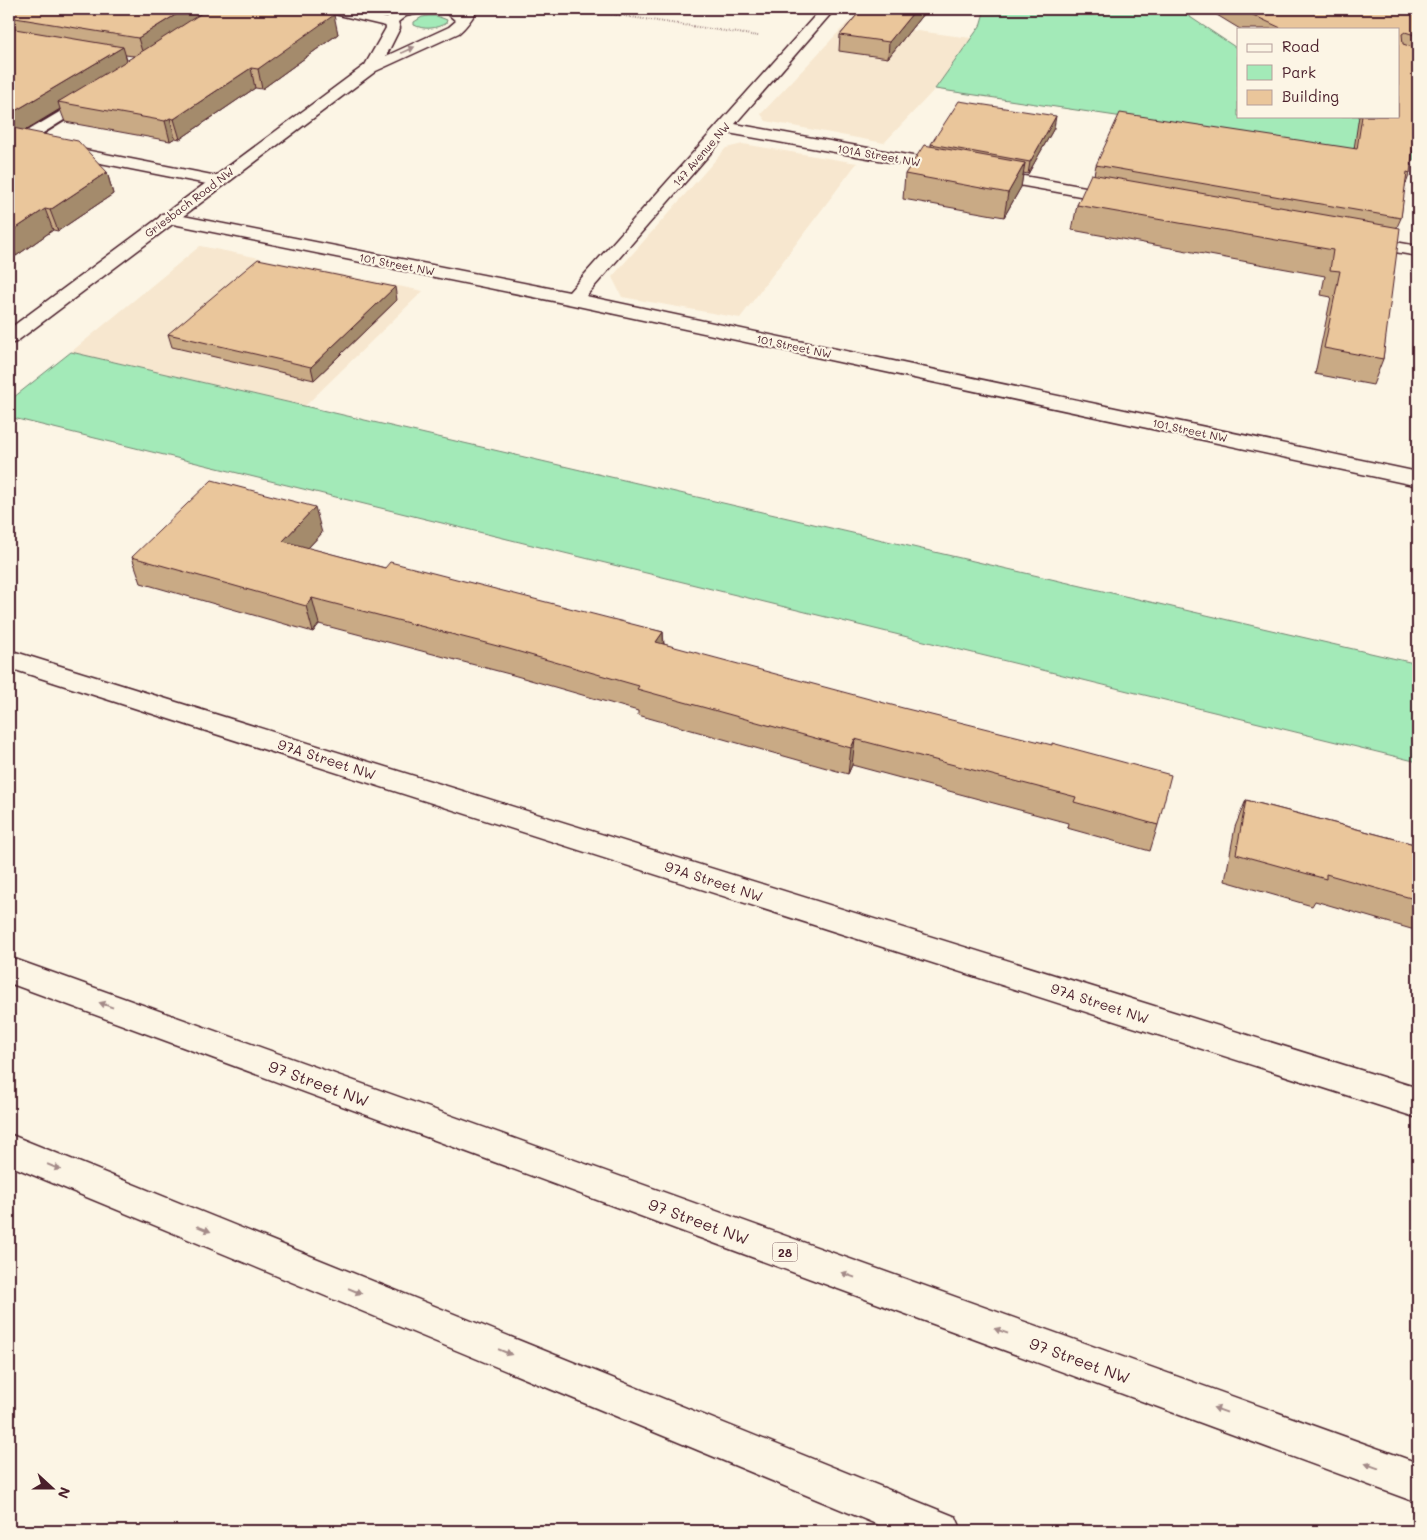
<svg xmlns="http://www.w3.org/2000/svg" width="1427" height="1540" viewBox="0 0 1427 1540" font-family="Mali,sans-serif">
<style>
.built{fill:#f7e7cf}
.green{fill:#a3eab8;stroke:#768472}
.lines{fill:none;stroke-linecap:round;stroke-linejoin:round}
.service-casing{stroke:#4a1f2b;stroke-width:4}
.minor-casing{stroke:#4a1f2b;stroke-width:3}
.tertiary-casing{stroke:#4a1f2b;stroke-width:3}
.primary-casing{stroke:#4a1f2b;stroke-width:3}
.path{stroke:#4a1f2b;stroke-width:2;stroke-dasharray:0.5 2;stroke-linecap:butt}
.service{fill:#fcf5e5;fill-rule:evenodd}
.minor{fill:#fcf5e5;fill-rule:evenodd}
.tertiary{fill:#fcf5e5;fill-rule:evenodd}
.primary{fill:#fcf5e5;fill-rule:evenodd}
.wall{fill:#c9aa85;stroke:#4a1f2b;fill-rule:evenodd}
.shaded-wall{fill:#a48b6c;stroke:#4a1f2b}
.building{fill:#eac69b;stroke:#4a1f2b}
.oneway{fill:#a38a88}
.labels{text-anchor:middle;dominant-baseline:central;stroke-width:4.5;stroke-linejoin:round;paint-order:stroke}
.far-street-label{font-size:11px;fill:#4a1f2b;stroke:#fcf5e5}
.shield{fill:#fcf5e5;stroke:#7f5f63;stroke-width:1}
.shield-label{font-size:12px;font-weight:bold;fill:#4a1f2b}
.street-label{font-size:14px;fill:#4a1f2b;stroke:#fcf5e5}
.near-street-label{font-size:16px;fill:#4a1f2b;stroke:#fcf5e5}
</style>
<rect width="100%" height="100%" fill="#fcf5e5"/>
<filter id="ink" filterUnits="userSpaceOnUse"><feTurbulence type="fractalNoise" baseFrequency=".02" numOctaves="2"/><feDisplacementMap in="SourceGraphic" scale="10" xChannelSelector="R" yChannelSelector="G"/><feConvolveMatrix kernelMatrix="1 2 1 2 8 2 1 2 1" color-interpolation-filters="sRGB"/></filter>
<g filter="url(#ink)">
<path class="built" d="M848,22l123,16 -36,51 -51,54 -118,-22 -5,-7z
M743,144l114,19 -117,155 -118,-21 -10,-20 114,-129z
M200,246l223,45 -118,115 -234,-54z"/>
<path class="green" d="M985,9h193l60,40v67h160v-4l20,7v42l-483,-72 45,-63z
M429,16h8l10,4 -1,3c-10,6 -22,7 -32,2v-3l8,-5z
M71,352l1347,312v98l-1409,-345v-16z"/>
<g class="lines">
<g class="service-casing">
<path id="service" d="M88,95l5,1 1,3 -1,3 -79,49 -5,1v-10z"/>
</g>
<g class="minor-casing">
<path id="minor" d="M324,9h24l47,11 2,3 -2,3 -5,1 -64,-15z
M397,9h27l-2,3c-7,2 -16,2 -23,0z
M821,9h14l-100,115 384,69 6,1 3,4 -3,4 -6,1 -391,-70 -142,163 832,176v14l-845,-181 -405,-82 -6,-1 -3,-4 3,-4 6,-1 401,79z
M9,135l208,41 6,1 3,4 -3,4 -6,1 -208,-41z
M1361,236l57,10v10l-63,-11 -3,-4 3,-4z
M9,650l1409,438v30l-1409,-450z"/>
</g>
<g class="tertiary-casing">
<path id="tertiary" d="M401,9h26l-2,3 -19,4 -8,6 2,6 -14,28 63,-29 7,-6 -8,-7 -10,-2 -2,-3h23l3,2 2,-2h14c-6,9 -10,16 -19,24l-83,38 -360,271 -7,2v-15l356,-264 21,-37 -2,-7 12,-11z"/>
</g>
<g class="primary-casing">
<path id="primary" d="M9,957l1409,506v40l-1409,-520z
M9,1134l947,383 6,14h-69l-884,-366z"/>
</g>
<path class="path" d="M577,9l181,27"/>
<use href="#service" class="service"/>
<use href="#minor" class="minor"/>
<use href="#tertiary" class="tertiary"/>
<use href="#primary" class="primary"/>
</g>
<path class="wall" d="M9,9l323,6 6,19 -76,55 -7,-1 -75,51 -5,-1 -5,3 -105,-19 -5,-13 -36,22 83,41 6,22 -55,37 -5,-1 -37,26 -3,-1 -4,3zM125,55l9,1 -7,5z
M862,9h65l-39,49 -49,-7 1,-16z
M1207,9h211v101l-8,63 -6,16 -3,29 -4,9 -14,132 -10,26 -58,-11 16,-77 -10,-2 4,-19 -253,-46 5,-25 17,-30 2,-10 258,-16 5,-33h39v-87h-158z
M1054,128l-26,46 -5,-1 -2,14 -17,30 -101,-18 2,-25 26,-28v-2z
M397,300l-83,80 -142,-33 -4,-13z
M322,533l-14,15 77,20 278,64 1,12 494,181 -8,26 -83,-23 1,-5 -216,-58 -4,9 -210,-59v-4l-125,-36 -194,-51 -6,8 -172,-49 -9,-26z
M1246,800l172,45v86l-103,-30 -3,5 -87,-25 10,-54z"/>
<path class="shaded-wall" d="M185,9h30l-71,49 -6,-20z
M916,9h11l-39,49 1,-16z
M332,12l1,4 1,-1 4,19 -76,55 -4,-20z
M123,47l6,20 -71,35 2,7 -43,26 -7,-21z
M251,68l4,20 -75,51 -6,-20z
M1056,116l-2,12 -26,46 2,-12z
M170,118l5,20 -5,3 -5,-20z
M1025,163l-4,24 -17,30 4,-24z
M107,172l6,22 -55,37 -8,-21z
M45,209l8,21 -37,26 -7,-20v-3z
M9,245l4,10 -4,3z
M395,287l2,13 -83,80 -3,-13z
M315,507l7,26 -32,34 -7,-26z
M312,598l7,26 -6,8 -7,-26z
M663,632l1,26 -8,-16z
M855,739l-3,26 -4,9 3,-26z"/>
<path class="building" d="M9,9h176l-47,29 -129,-21z
M208,9h104l20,3 -4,2 6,1 -76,54 -7,-1 -77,51 -4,-1 -5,3 -107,-19 88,-53z
M862,9h54l-27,33 -49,-7z
M1243,9h79l5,3h20l1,-2 -2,-1h72v27l-13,-4 -3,2 1,10 15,5v61l-8,63 -3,-1 -6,46 -305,-53 24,-52 237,36 5,-33h36v-87h-115l-30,-14z
M9,28l114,19 -113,67h-1z
M959,101l97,15 -26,46 -99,-18z
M13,128l65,13 29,31 -57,38 -5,-1 -36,24v-102z
M924,145l101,18 -17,30 -103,-19z
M1091,174l309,54 -17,131 -59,-11 16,-77 -10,-1 3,-20 -256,-45z
M258,259l137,28 -84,80 -143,-33z
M212,480l103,27 -32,34 102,27 5,-6 273,70 -7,10 247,66 149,37v-2l119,32 -13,50 -84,-23 2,-5 -221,-58 -4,9 -214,-59 2,-3 -130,-37 -197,-51 -6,8 -174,-49z
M1246,800l172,45v55l-92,-26v5l-90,-25z"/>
<defs><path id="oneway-solid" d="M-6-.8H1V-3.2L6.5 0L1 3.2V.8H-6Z" transform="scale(1.25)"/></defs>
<g class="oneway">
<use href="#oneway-solid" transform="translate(408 50) rotate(-25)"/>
<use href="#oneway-solid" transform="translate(106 1005) rotate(-160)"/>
<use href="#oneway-solid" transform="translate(54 1167) rotate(22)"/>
<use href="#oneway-solid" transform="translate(204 1229) rotate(22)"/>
<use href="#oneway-solid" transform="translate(848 1275) rotate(-160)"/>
<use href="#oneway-solid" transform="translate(355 1291) rotate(22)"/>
<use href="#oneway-solid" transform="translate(1001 1331) rotate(-160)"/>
<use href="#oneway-solid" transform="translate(505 1352) rotate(22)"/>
<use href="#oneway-solid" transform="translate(1220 1410) rotate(-160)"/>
<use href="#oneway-solid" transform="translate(1372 1466) rotate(-160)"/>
</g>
</g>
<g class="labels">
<g class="far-street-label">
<text transform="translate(701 154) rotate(-49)">147 Avenue NW</text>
<text transform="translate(879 155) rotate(10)">101A Street NW</text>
<text transform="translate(189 202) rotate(-37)">Griesbach Road NW</text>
<text transform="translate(397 264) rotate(11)">101 Street NW</text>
<text transform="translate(794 346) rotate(12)">101 Street NW</text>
<text transform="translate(1190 430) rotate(12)">101 Street NW</text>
</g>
<rect class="shield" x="772.5" y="1242.5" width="25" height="19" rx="4"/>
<g class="shield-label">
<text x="785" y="1252">28</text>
</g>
<g class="street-label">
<text transform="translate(327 759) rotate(18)">97A Street NW</text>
<text transform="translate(714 881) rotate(18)">97A Street NW</text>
<text transform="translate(1100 1003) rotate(18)">97A Street NW</text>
</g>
<g class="near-street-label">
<text transform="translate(319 1083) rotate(20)">97 Street NW</text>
<text transform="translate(699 1221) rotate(20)">97 Street NW</text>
<text transform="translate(1080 1360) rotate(20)">97 Street NW</text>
</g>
</g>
<rect width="1427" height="1540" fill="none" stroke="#fcf5e5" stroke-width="30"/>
<rect x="15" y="15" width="1397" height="1510" fill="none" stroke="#4a1f2b" stroke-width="2" filter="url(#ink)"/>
<rect x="1237" y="28" width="162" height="90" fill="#fcf5e5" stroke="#b59f9b"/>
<rect x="1247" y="44" width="25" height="8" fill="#fcf5e5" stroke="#b59f9b"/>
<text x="1282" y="52" font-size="15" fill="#4a1f2b">Road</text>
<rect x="1247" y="65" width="25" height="15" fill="#a3eab8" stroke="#b59f9b"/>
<text x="1282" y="78" font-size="15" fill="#4a1f2b">Park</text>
<rect x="1247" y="90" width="25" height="15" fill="#eac69b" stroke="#b59f9b"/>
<text x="1282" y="102" font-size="15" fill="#4a1f2b">Building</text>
<g transform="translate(52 1488) rotate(111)" stroke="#fcf5e5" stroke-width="4" paint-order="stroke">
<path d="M0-4L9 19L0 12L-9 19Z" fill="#4a1f2b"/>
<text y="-8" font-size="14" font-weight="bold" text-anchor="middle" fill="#4a1f2b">N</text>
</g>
</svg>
